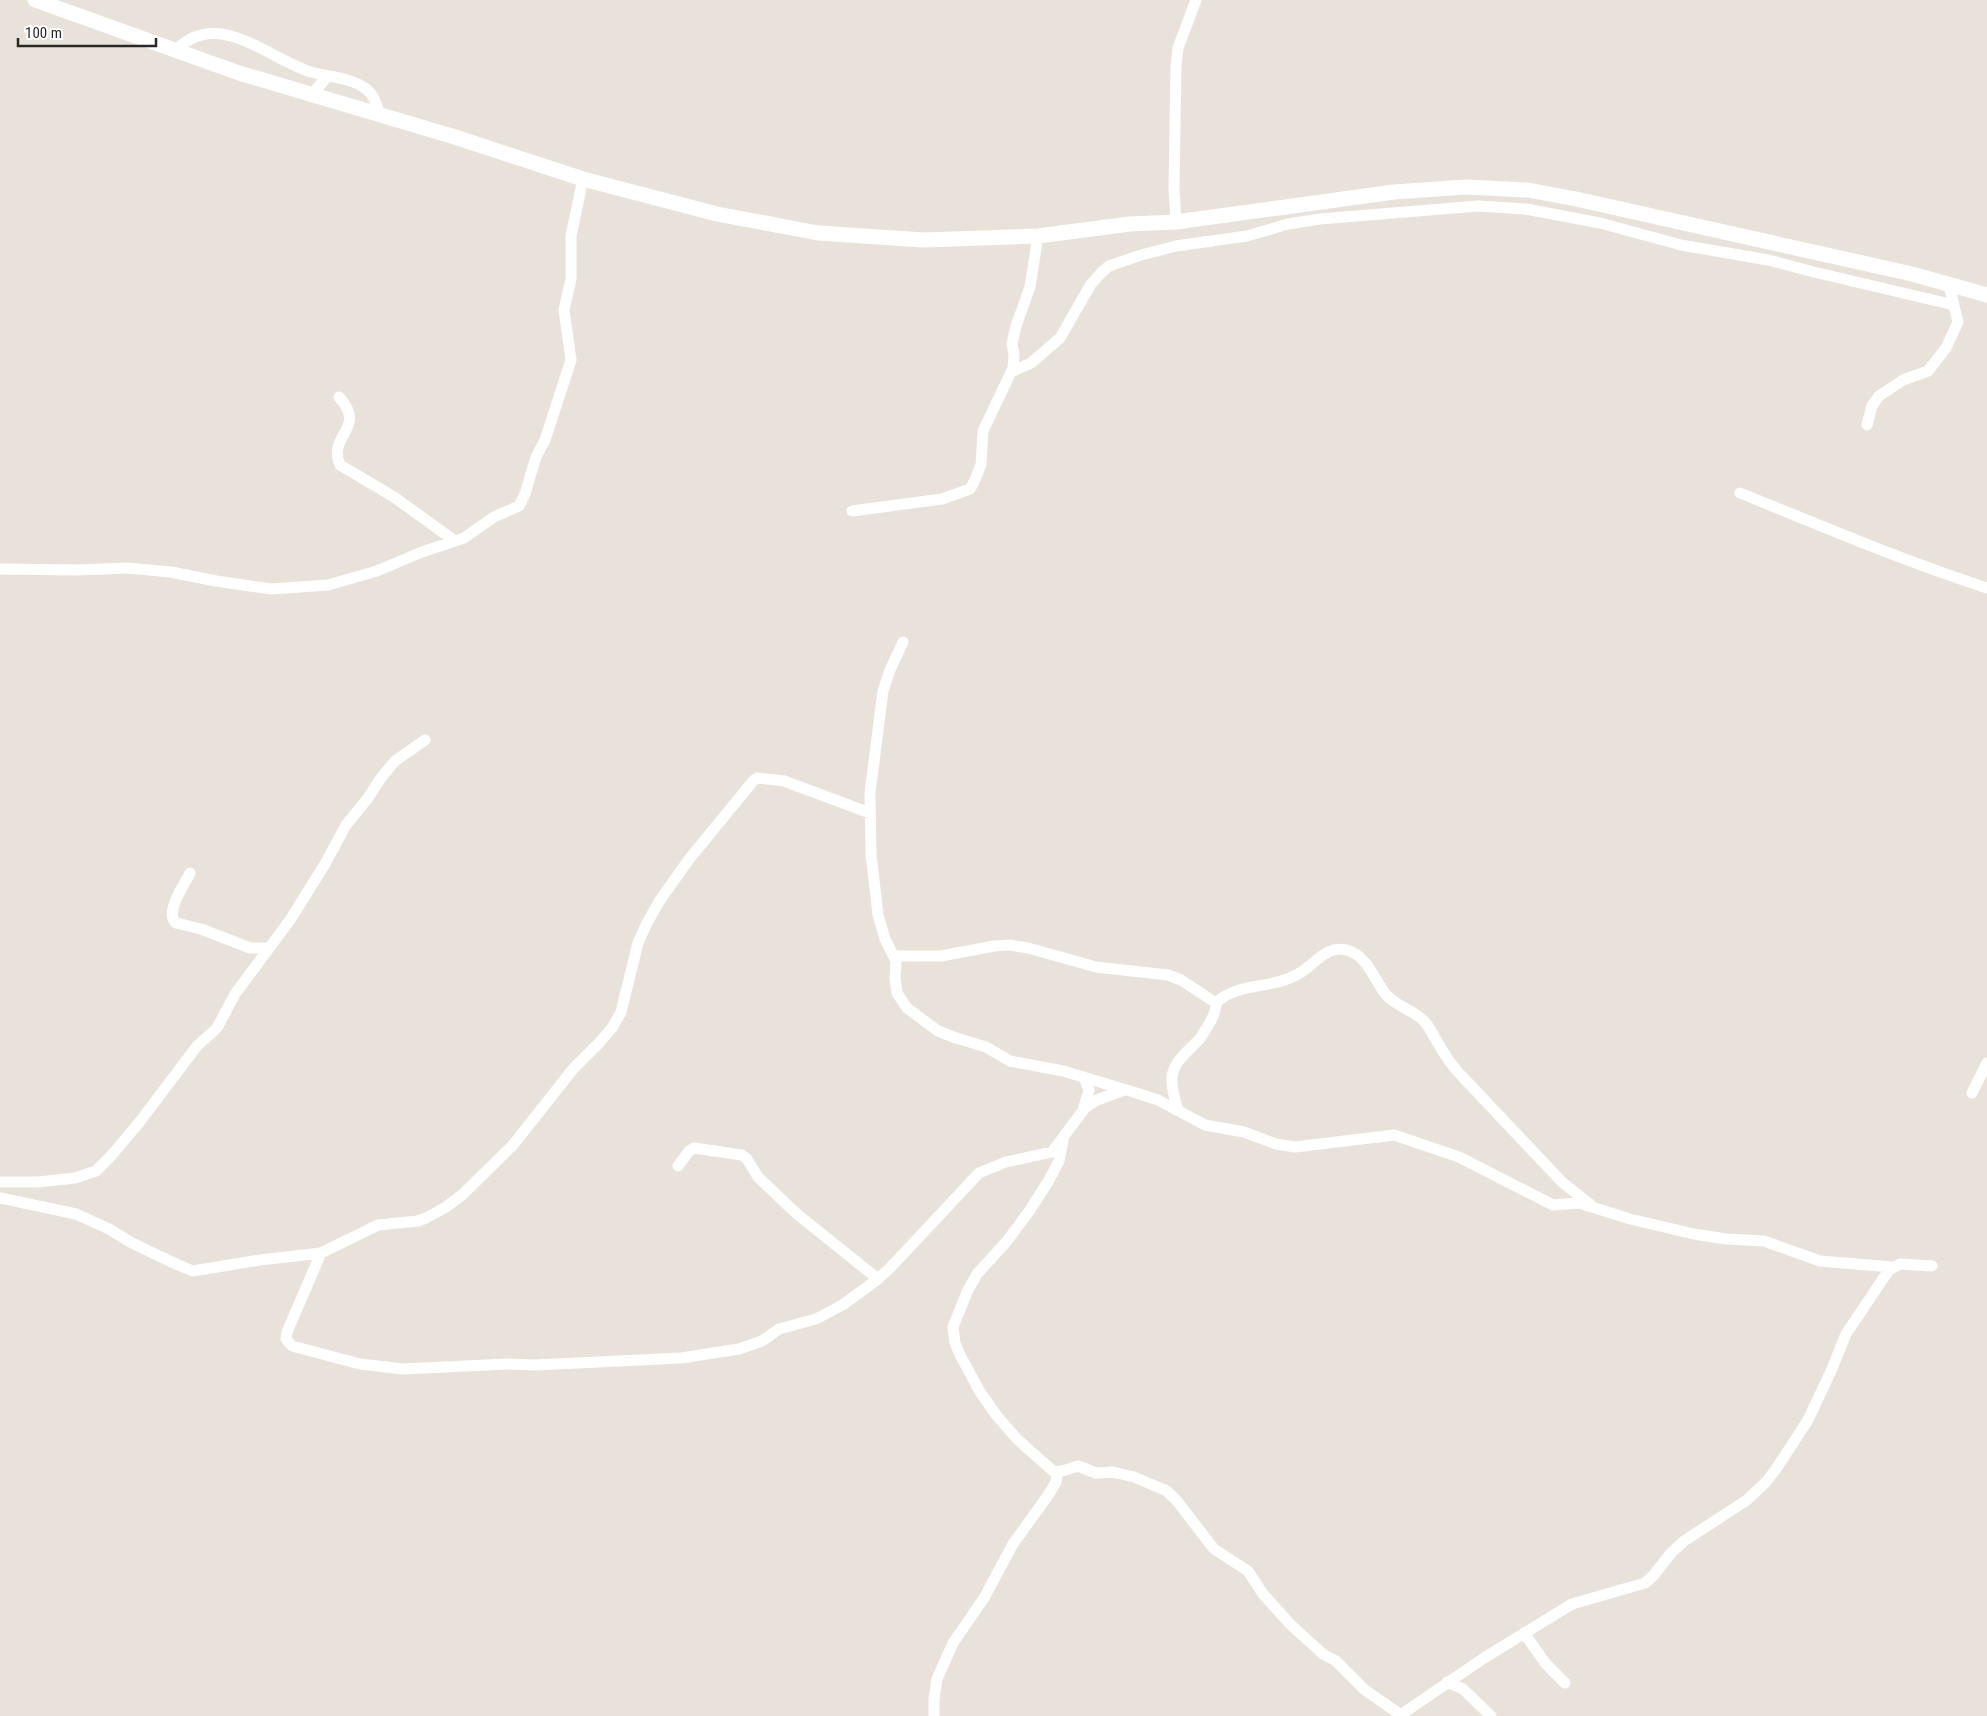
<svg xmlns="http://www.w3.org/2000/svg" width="1987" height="1716" viewBox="0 0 1987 1716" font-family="'Roboto Condensed',sans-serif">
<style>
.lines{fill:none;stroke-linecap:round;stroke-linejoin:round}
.street{stroke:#fff;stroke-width:11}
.secondary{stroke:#fff;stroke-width:15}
</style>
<rect width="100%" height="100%" fill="#e9e2db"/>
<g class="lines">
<path class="street" d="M175,51c42,-44 92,7 136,21 18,5 41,6 55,17 9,6 11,18 14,27
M311,95l17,-19
M1176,222l-2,-34 2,-122 2,-18 18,-48
M1011,372l20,-9 29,-25 31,-54 12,-13 6,-5 32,-11 35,-9 71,-10 41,-12 32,-5 158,-13 48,3 74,14 81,22 87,15 46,12 140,33
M339,397c29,32 -12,37 1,68l54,32 61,44
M1867,425l5,-19 7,-10 24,-16 25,-9 18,-23 12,-26 -9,-37
M1740,493c82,33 163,68 247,95
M852,511l90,-12 28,-10 4,-7 7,-17 2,-34 30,-63 1,-14 -2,-10 4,-18 14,-39 8,-51
M0,569l77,1 50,-2 44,4 45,9 55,8 57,-4 49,-14 45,-19 42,-14 30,-21 25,-11 6,-12 11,-37 9,-17 26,-80 -7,-50 7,-31v-43l12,-57
M903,642l-13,28 -7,21 -13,102 1,61 7,61 7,24 11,22 -1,18 2,14 10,15 31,23 18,7 30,9 24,14 53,10 67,20 28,9 47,25 39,7 32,12 19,3 99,-12 65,22 94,48 26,-2 51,16 64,15 32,5 38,2 56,20 72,6
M190,873c-6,12 -26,40 -14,50l25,6 49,19h19
M895,956h46l53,-10 16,-1 18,3 68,19 72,8 13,5 35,23
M1972,1093l15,-30
M1083,1110l6,-20 -5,-13
M1178,1110c-3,-10 -7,-22 -6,-33 2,-18 19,-27 29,-40 4,-6 10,-15 13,-23 2,-7 1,-12 8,-16 22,-15 53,-10 76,-24 17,-9 27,-29 49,-24 19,5 27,28 37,42 10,14 28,17 40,29 8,9 13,22 20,32 4,7 9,13 14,19l104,110 29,23
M1063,1140l-4,21 -10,19 -19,30 -23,31 -30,33 -10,18 -14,35 2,16 5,12 20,37 17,24 20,23 36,32 6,1 19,-6 18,7 17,-1 21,5 33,14 10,10 37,48 34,22 15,23 28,31 32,29 13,7 29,29 36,25
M678,1166l11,-15 5,-3 48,7 5,4 11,18 39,37 81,65
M0,1182h38l37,-4 21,-7 14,-14 28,-33 59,-78 20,-18 18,-34 55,-74 35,-56 21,-39 22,-27 12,-19 15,-18 30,-21
M0,1198l76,16 33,15 23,14 46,22 15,6 67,-11 61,-7 57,-28 40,-4 8,-3 20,-11 16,-12 51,-50 60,-76 25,-25 14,-16 9,-16 17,-69 9,-20 13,-23 30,-42 64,-78 3,-2 27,3 86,32
M321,1253l-34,79 -1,7 6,7 68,18 43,5 105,-5 27,1 146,-7 58,-9 23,-8 17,-12 37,-10 28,-15 34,-25 12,-11 89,-95 27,-11 46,-10 33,-44 12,-8 27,-10
M1524,1633l22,31 19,19
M1447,1682l16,7 28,27
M934,1716v-17l3,-20 16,-36 31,-45 29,-54 36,-50 7,-12 1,-10
M1399,1716l85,-58 88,-54 73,-21 8,-7 18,-23 13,-12 63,-41 19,-18 10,-13 32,-49 23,-49 15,-37 43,-64 11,-6 32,2"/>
<path class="secondary" d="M35,0l204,73 216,64 128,42 134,35 101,19 106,7 114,-4 92,-12 46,-2 218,-30 72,-5 62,3 48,9 336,75 75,21"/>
</g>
<path d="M18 38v8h138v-8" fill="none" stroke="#282828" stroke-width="2.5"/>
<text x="25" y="38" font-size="15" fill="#282828" stroke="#ffffff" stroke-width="4" paint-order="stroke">100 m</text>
</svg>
